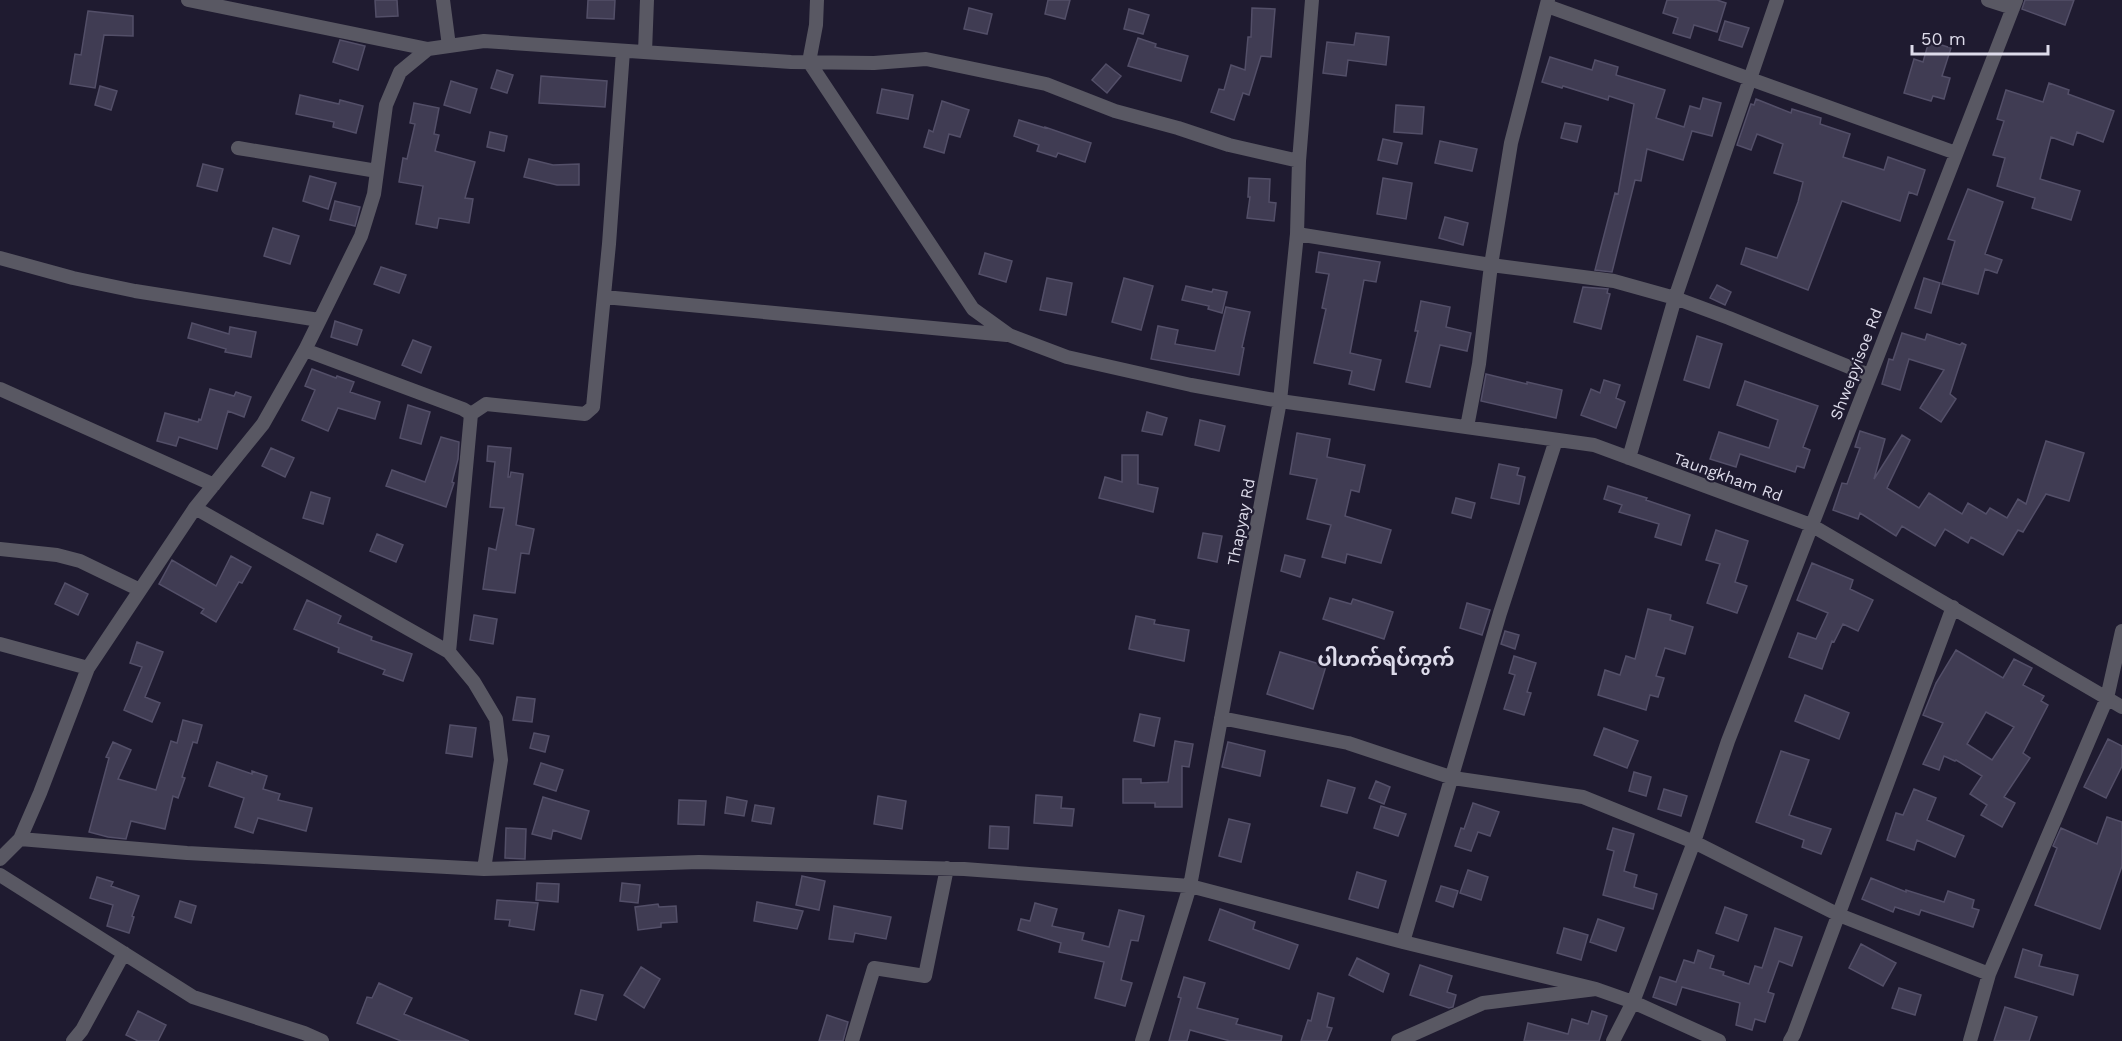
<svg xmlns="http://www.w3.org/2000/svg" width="2122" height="1041" viewBox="0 0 2122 1041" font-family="'Work Sans','Noto Sans Myanmar',sans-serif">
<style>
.building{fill:#403c53;stroke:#534f68;stroke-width:1.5;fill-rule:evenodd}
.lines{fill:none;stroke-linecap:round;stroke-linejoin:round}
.street{stroke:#595863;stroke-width:14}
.labels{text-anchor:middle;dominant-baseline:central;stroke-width:4.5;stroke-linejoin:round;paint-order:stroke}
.street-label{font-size:16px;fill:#dddbea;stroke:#1f1b30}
.quarter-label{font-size:20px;font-weight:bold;fill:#dddbea;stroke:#1f1b30}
</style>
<rect width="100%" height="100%" fill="#1f1b30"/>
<path class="building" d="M375,0h22l1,16 -22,1z
M588,0h27l-1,19 -27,-1z
M1048,0h22l-5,19 -20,-5z
M1667,0h50l9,3 -9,29 -23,-7 -4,13 -17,-5 5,-15 -15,-5z
M2025,0h49l-9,25 -43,-16z
M969,8l23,6 -5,20 -23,-5z
M1252,8l23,1 -4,48 -10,-1 -12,39 -6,-2 -9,27 -23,-8 8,-23 5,1 7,-25 14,5 3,-33h3z
M1129,9l20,6 -6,19 -19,-5z
M88,11l45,5v20l-29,-1 -9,53 -25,-4 5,-30 6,1z
M1725,21l24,7 -7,19 -23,-7z
M1356,33l33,4 -3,28 -38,-5 -2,16 -23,-3 4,-31 27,3z
M1138,38l18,6 -1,3 33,9 -7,25 -53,-15z
M340,40l25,6 -7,24 -25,-8z
M1929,41l22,7 -9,28 8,2 -6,21 -11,-3 -2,5 -27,-8 10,-34 9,3z
M1550,57l42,13 3,-10 23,7 -2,8 49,15 -9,28 28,9 6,-21 10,3 3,-11 18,5 -9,33 -20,-5 -9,29 -36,-11 -6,32 -6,-1 -23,92 -17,-2 20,-77 3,1 16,-90 -25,-8 -1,4 -45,-14 -1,2 -20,-6z
M1106,64l15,12 -14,17 -15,-13z
M497,70l16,5 -6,18 -16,-5z
M541,76l66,5 -2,26 -66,-4z
M451,81l26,8 -7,24 -26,-8z
M2049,83l20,7 -1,4 46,17 -11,31 -26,-10 -4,13 -22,-8 -11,42 40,12 -9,29 -39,-12 3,-10 -38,-12 8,-28 -12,-3 11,-34 -7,-2 9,-29 37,12z
M100,86l17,5 -6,19 -16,-5z
M882,89l31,6 -5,24 -31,-6z
M300,95l39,9 1,-4 23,6 -7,27 -23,-6 1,-5 -38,-8z
M1756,99l35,14 1,-4 29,9 -1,6 30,10 -7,23 41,13 4,-13 37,13 -8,25 -8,-3 -9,29 -58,-20 -34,89 -67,-26 5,-16 31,10 21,-56 5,-20 -29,-9 9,-29 -26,-10 -6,16 -14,-5 14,-41 3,1z
M942,101l27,9 -9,27 -11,-3 -5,19 -20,-6 5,-17 4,2z
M414,103l25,5 -5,26 5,1 -4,16 40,11 -10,36 8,1 -4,24 -30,-5 -2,10 -21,-4 7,-38 -24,-4 4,-24 4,1 8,-35 -5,-1z
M1396,105l28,2 -2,27 -28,-2z
M1019,120l26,8v-1l46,16 -6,19 -27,-9 -2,4 -19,-6 2,-6 -25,-9z
M1565,123l16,3 -4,16 -16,-4z
M490,132l17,4 -3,15 -17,-4z
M1383,139l19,4 -5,21 -19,-4z
M1440,141l37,8 -5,22 -37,-8z
M529,159l24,6 26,-1v21h-22l-33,-8z
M203,164l20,5 -6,22 -20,-5z
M310,176l26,7 -8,26 -25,-8z
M1249,178l21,1 -1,23 7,1 -2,18 -27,-3 3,-21h-2z
M1383,178l29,5 -6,36 -29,-5z
M1968,189l35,13 -18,52 17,6 -5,13 -12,-4 -7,25 -36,-10 13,-43 -7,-2z
M335,201l25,6 -5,19 -25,-6z
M1445,217l23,6 -5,22 -24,-7z
M273,228l26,8 -9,28 -26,-8z
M1319,252l61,10 -4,20 -12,-2 -14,73 31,7 -7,30 -25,-6 3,-13 -38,-8 12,-54 -4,-1 7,-34 -13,-2z
M985,253l27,8 -6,21 -27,-8z
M381,267l25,8 -7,18 -25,-9z
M1047,278l25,5 -6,32 -26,-5z
M1124,278l29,8 -12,44 -29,-8z
M1924,278l16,5 -9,30 -16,-5z
M1717,285l14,7 -6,13 -15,-7z
M1186,286l26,6 1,-3 14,3 -5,21 -14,-4 1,-3 -27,-6z
M1583,287l25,2 -1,4 3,1 -9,35 -27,-7z
M1421,301l29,6 -4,20 25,6 -4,18 -27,-6 -10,42 -24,-5 12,-51h-3z
M1226,307l24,5 -8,35 2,1 -5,27 -88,-16 7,-33 20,4 -3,14 40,7z
M335,321l27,9 -5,15 -26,-8z
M192,323l37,11 1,-7 26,5 -5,25 -26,-5 1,-3 -38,-11z
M1902,333l23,7 2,-6 33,11 2,-2 4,2 -16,49 6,5 -15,23 -21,-14 24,-38 -35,-11 -9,31 -18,-6 7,-25 4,1z
M1697,336l25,8 -13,44 -25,-8z
M413,340l18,7 -10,26 -19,-8z
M312,369l24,9 1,-2 17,6 -4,10 30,10 -5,17 -37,-11 -10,23 -26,-11 13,-30 -10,-4z
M1486,374l41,10v-2l35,8 -6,28 -75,-17z
M1604,380l16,5 -4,13 9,4 -9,26 -35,-13 10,-26 9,4z
M1745,381l73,25 -15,41 7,3 -6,18 -7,-2 -2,6 -55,-18 -4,13 -26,-8 9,-27 50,16 9,-28 -41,-15z
M210,389l24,7 2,-4 15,5 -7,20 -16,-6 -11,38 -38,-12 -3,9 -19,-5 8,-28 33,9 1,-3 2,1z
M408,405l22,7 -9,32 -21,-6z
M1147,412l20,6 -5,17 -20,-4z
M1200,420l25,6 -6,25 -24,-6z
M1860,431l25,8 -11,40 28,-44 8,5 -23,48 32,20 10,-15 33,21 6,-11 18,11 4,-6 17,10 11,-19 8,5 20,-63 38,12 -15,48 -23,-7 -23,38 -5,-2 -15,25 -32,-18 -3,6 -23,-14 -10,17 -33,-20 -6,10 -36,-23 -2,6 -25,-9 9,-27 5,1 13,-36 -5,-1z
M1297,433l33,6 -3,18 38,8 -6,27 -8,-2 -6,26 46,14 -10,33 -34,-9 -2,9 -23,-6 9,-32 -24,-6 10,-40 -27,-5z
M441,437l18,5 -1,17 -6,23 2,1 -8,24 -60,-21 6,-16 33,12z
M488,446l23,2 -3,29h2l1,-5 12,2 -7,51 18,4 -5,25 -8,-1 -6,40 -32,-4 6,-41 7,2 8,-42 -14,-1 5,-45 -8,-1z
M271,448l23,10 -9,19 -23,-11z
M1122,455h16v29l20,4 -5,24 -54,-14 6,-21 17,5z
M1499,464l20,4 -2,7 8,2 -6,27 -28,-6z
M1608,486l39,12 -1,2 44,15 -9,30 -26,-8 4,-13 -40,-12 3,-7 -18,-6z
M311,492l19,6 -7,26 -20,-6z
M1456,498l19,5 -4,15 -19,-5z
M1716,530l32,11 -13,41 12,4 -10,27 -30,-10 13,-39 -14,-4z
M1203,533l19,3 -5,26 -19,-4z
M377,534l26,11 -7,17 -26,-11z
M1285,555l20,5 -5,17 -19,-6z
M231,556l20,11 -9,16 -3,-1 -23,40 -15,-9 3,-4 -45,-25 13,-24 44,26z
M1812,563l41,17 -3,9 23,11 -15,31 -15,-7 -9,18 -2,-1 -10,28 -33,-12 9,-24 18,6 12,-26 -31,-13z
M65,583l23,11 -10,21 -23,-11z
M1330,598l21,6 2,-5 40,13 -9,27 -61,-20z
M307,600l34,16 -3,7 34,14 -1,3 41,14 -9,27 -20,-7 2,-4 -47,-18 1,-4 -45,-19z
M1467,603l23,7 -8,25 -22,-7z
M1648,609l23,6 -1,5 23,7 -8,27 -20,-6 -9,28 8,2 -6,19 -8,-2 -4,15 -48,-15 7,-25 15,5 6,-19 9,3z
M474,615l23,4 -4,25 -23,-4z
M1136,616l19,4 -1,4 35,6 -5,31 -55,-12z
M1505,631l14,4 -4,14 -14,-5z
M137,642l26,10 -18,45 15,6 -8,19 -28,-12 18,-43 -12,-4z
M1956,650l47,28 11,-19 18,9 -9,17 21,11 -3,5 7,4 -25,48 7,5 -26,39 11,6 -13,24 -21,-12 6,-10 -17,-11 12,-18 -26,-16 -1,1 -11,-5 -5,14 -16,-6 20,-41 -20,-8 13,-32zM1986,712l28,15 -22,33 -25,-16z
M1280,652l46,14 -13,43 -46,-15z
M1514,656l22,7 -9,29 4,1 -7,22 -20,-6 11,-34 -6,-2z
M1805,695l44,18 -10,26 -44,-18z
M517,697l18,2 -3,23 -19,-2z
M1140,714l20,4 -6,28 -20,-5z
M183,720l19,5 -5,18 -4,-1 -11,35 3,1 -7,20 -5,-2 -8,33 -34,-8 -5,18 -18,-2 -19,-5 20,-74 -3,-1 7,-15 18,8 -13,29 38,11 15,-49 6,2z
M450,725l26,3 -4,29 -26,-4z
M1604,728l34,13 -11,27 -33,-13z
M534,733l15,3 -4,16 -15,-4z
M2108,739l14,7v20l-16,32 -22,-11z
M1175,741l18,3 -4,23 -7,-1v41h-27v-4h-32v-24h18v4l27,-1z
M1228,742l37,9 -5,25 -38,-9z
M1781,751l28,9 -20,55 42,14 -10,25 -19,-7 2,-7 -48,-18z
M217,762l35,12v-3l15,5 -4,13 17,5 -2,6 34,8 -6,23 -48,-13 -5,15 -18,-6 9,-29 -35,-12z
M541,763l22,7 -7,21 -22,-7z
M1634,772l17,5 -5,19 -17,-5z
M1328,780l27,8 -8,25 -26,-7z
M1376,781l14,6 -6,17 -15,-6z
M1664,789l23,7 -6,20 -23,-7z
M1914,789l22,9 -9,22 37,16 -9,21 -38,-17 -3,10 -27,-10 9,-27 7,2z
M1036,795l26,2 -1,11 13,1 -2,17 -38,-3z
M878,796l28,5 -4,28 -28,-5z
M543,797l46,14 -8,28 -28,-9 -2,9 -19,-5z
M727,797l20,4 -3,15 -19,-3z
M679,800l27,1 -2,24 -26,-1z
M1473,803l26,9 -9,24 -12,-4 -7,19 -16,-5 6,-18 3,1z
M755,805l19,3 -3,16 -19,-3z
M1381,806l25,8 -8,22 -24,-8z
M2107,817l15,5v44l-22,63 -65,-24 22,-57 -4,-2 8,-18 36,16z
M1229,819l21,5 -9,38 -22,-6z
M990,826l19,1 -1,22 -19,-1z
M506,828l20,1 -1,30 -20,-1z
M1613,828l21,6 -10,37 13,4 -3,12 23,7 -4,15 -50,-14 11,-44 -7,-2z
M1468,870l20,7 -7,23 -21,-7z
M1357,872l29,9 -8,27 -29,-9z
M802,876l23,5 -6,29 -23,-5z
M97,877l16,5 -2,4 28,10 -7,20 2,1 -5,16 -22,-7 6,-21 -23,-7z
M1871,878l35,14v-2l38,12 4,-11 26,9 -2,8 7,2 -6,17 -52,-17 -2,5 -24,-8 -2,5 -31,-13z
M537,883l22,1 -1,18 -22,-2z
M622,883l18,2 -2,18 -18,-2z
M1441,886l17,5 -5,16 -17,-6z
M497,900l41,3 -4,27 -25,-4 1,-6 -15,-1z
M180,901l16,5 -5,17 -16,-6z
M757,902l46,9 -6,18 -43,-8z
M1035,903l22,6 -5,17 32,7 -2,7 27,7 10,-37 25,6 -6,25 -7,-1 -10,40 11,3 -7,23 -30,-8 9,-36 -45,-10 2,-9 -43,-13 3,-11 9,2z
M658,904l1,3 17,-1 1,16 -16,1v4l-23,3 -3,-23z
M834,906l57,11 -5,22 -31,-6 -2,9 -24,-3z
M1725,907l22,8 -9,26 -22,-8z
M1220,909l35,13 -2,7 45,16 -9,24 -80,-29z
M1598,919l26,9 -8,23 -26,-9z
M1564,928l24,7 -7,25 -24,-7z
M1775,928l27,9 -10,29 -13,-5 -11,31 6,2 -9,28 -10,-3 -3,11 -16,-5 4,-22 -58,-16 -6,18 -23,-8 7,-20 16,5 8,-22 10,3 4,-13 16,6 -4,12 14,4 -1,3 26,9 6,-18 7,2z
M1861,944l35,19 -13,23 -34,-18z
M2023,949l19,6 -3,11 39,9 -5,20 -58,-18z
M1357,958l32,16 -6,18 -34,-17z
M1420,965l32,11 -5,16 9,3 -3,12 -4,1 -39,-13z
M641,967l19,12 -16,29 -20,-13z
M1184,977l21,6 -8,25 41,11 -2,5 46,12 -1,5h-51l-40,-11 -3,11h-18l12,-43 -3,-1z
M379,983l33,15 -8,16 65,27h-68l-44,-18 10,-26 5,1z
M1899,988l22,7 -6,20 -23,-7z
M581,990l22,5 -7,25 -21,-6z
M1318,993l16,5 -7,29 5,1 -5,13h-26l7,-21 3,1z
M2005,1007l32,10 -8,24h-35z
M138,1011l28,14 -8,16h-20l-12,-6z
M1592,1011l15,5 -8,25h-75l4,-18 40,11 4,-15 16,5z
M827,1015l21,7 -5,19h-24z"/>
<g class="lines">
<path class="street" d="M188,0l240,49
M443,0l6,46
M817,0l-1,25 -7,37 164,247 36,26 58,22 124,28 89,16 314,44 217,80 311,182
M1988,0l25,8
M1547,6l409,147
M645,52l2,-52
M238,148l139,23
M1297,234l194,31 123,16 61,17 54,20 140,57
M0,258l73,20 62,13 184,29
M604,297l403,38
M305,350l158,59 8,5
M0,389l214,96
M471,414l15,-10 99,10 8,-7 16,-163 14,-193
M1467,427l12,-63 12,-99 20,-122 37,-143
M1629,458l46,-160 102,-298
M195,508l254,144 25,30 22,37 5,41 -17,109
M0,549l57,6 23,6 60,29
M0,644l88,24
M449,652l22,-238
M1221,718l127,25 105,35 130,19 111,45 145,73 150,59
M20,839l167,14 297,16 215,-7 265,7 226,17 213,56 193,47
M0,859l20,-20 20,-46 48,-125 107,-160 68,-84 42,-74 56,-114 13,-42 12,-89 14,-33 28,-23 56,-8 307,21 83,1 52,-4 120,25 69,27 63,17 51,17 70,16
M0,875l193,122 111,36 18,8
M1403,942l97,-329 56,-173
M73,1041l9,-11 42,-77
M852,1041l22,-73 51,8 22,-108
M1142,1041l48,-155 90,-485 17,-167 2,-73 13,-161
M1398,1041l85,-38 113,-14 37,13 86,39
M1613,1041l20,-39 61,-160 34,-101 288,-741
M1790,1041l4,-7 159,-427
M1970,1041l19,-67 118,-276 15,-67"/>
</g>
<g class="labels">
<g class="street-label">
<text transform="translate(1856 364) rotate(-69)">Shwepyisoe Rd</text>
<text transform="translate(1728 477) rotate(20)">Taungkham Rd</text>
<text transform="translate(1241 522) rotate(-79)">Thapyay Rd</text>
</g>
<g class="quarter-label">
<text x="1386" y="659">ပါဟက်ရပ်ကွက်</text>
</g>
</g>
<path d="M1912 45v9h136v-9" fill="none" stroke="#dddbea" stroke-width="3"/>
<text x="1921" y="45" font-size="18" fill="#dddbea" stroke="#1f1b30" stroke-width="4.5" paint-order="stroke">50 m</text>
</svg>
